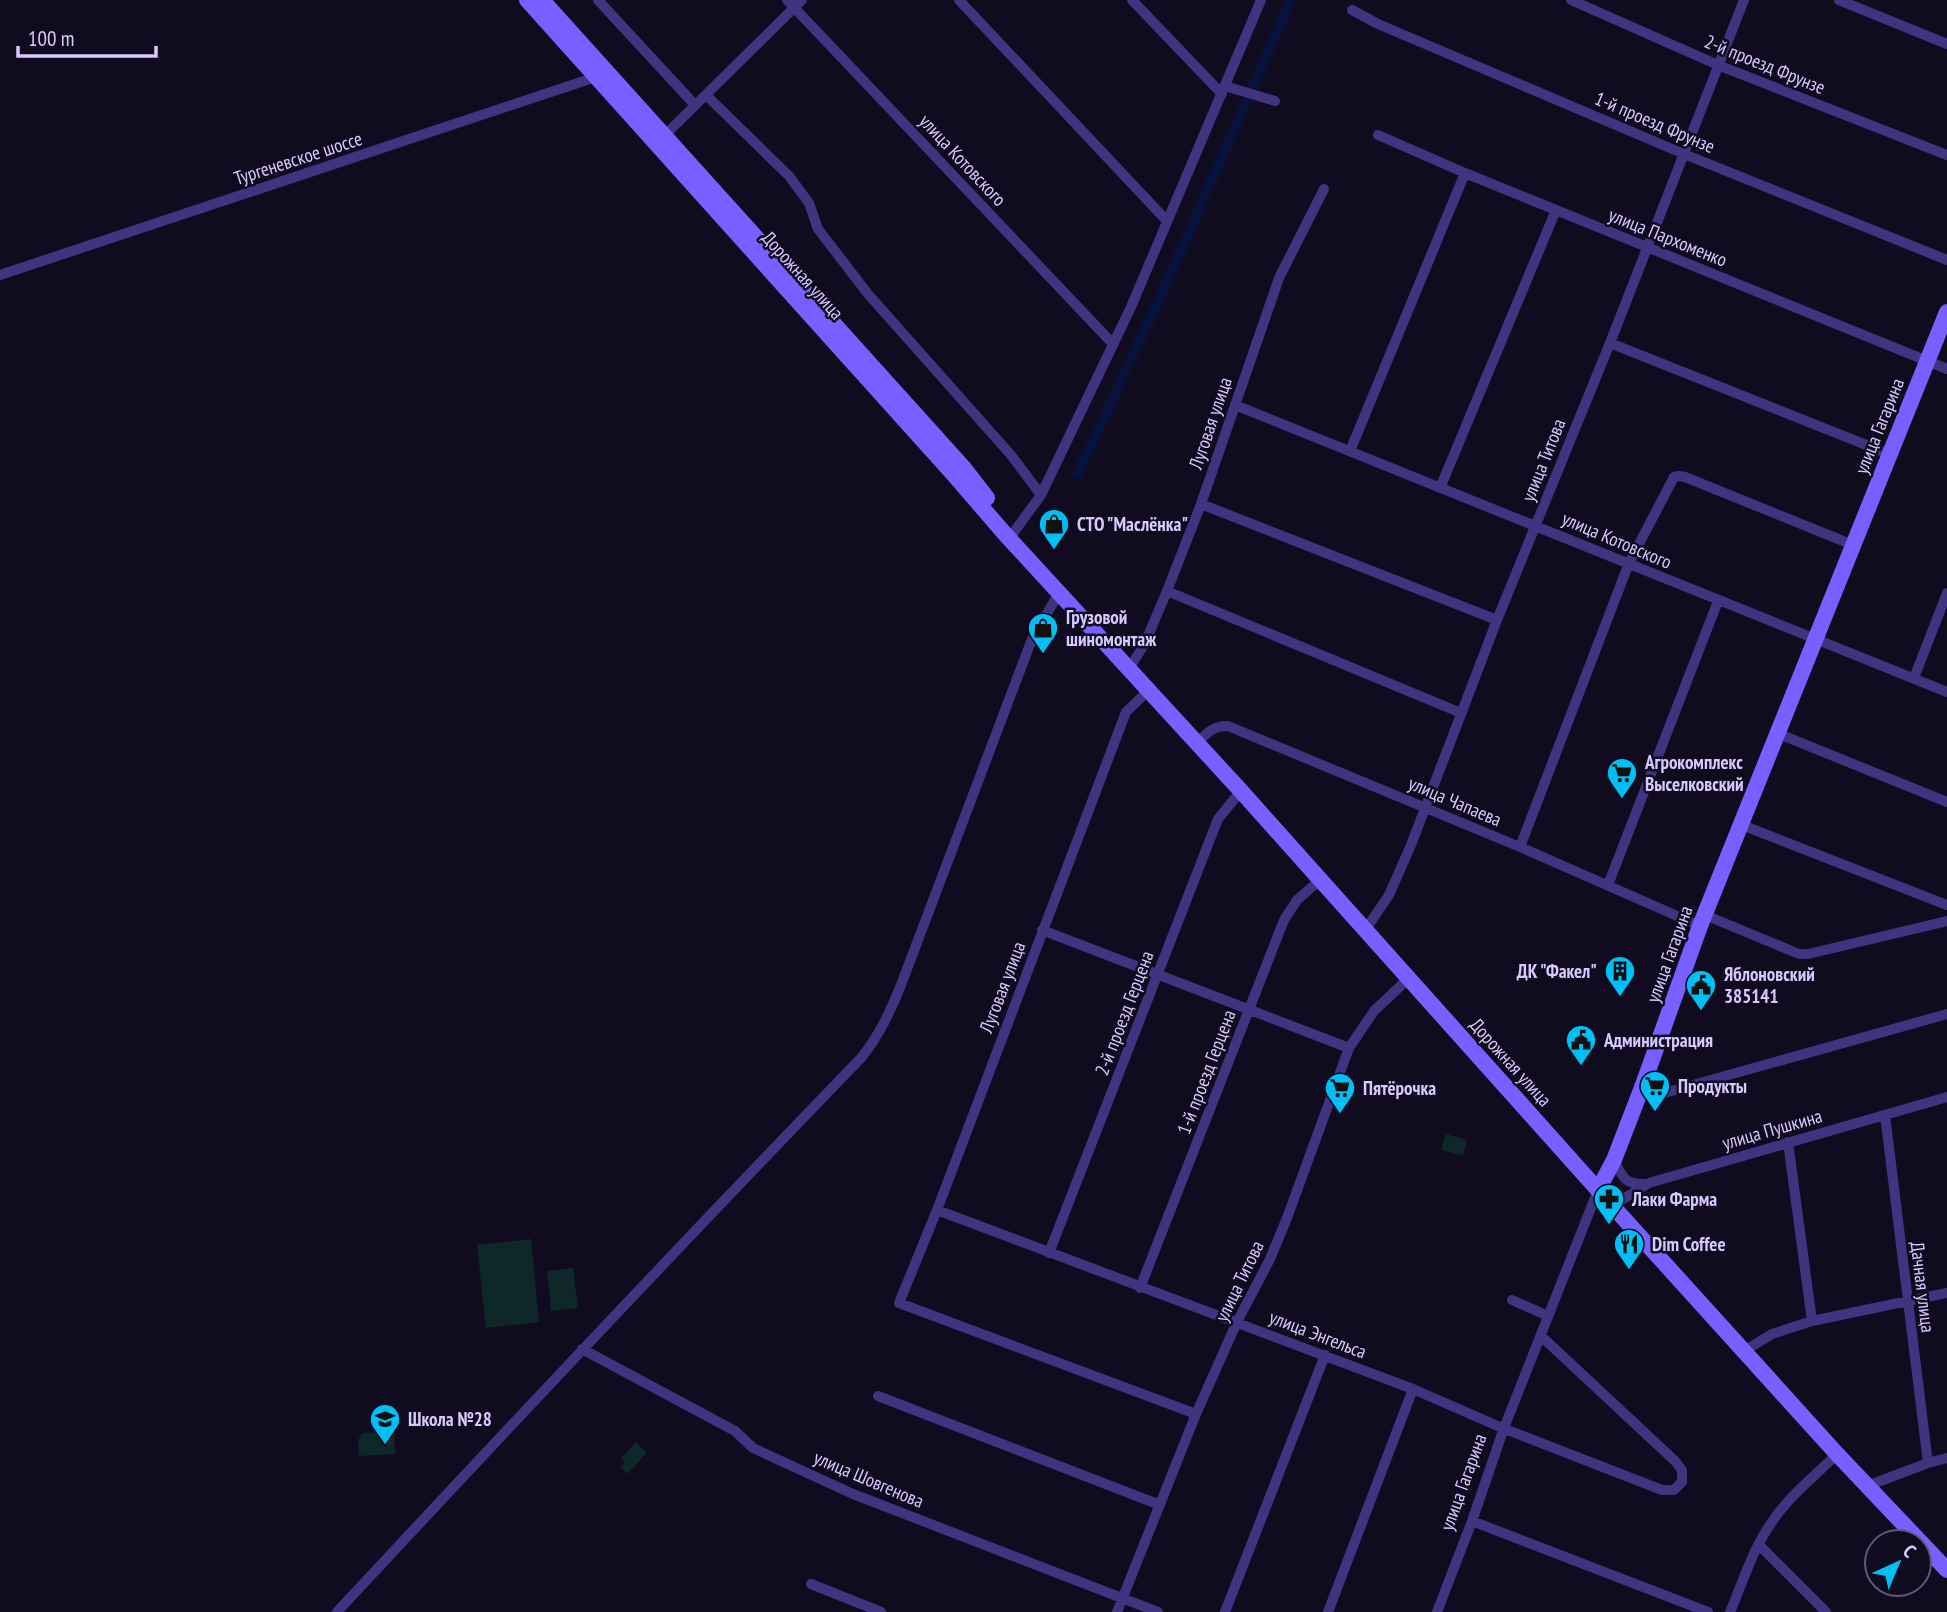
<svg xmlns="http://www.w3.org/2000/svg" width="1947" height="1612" viewBox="0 0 1947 1612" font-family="'PT Sans Narrow',sans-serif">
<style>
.park{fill:#0e2729}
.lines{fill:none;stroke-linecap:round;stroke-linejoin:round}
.canal{stroke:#06143c;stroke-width:10}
.street{stroke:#403480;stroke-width:10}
.secondary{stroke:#7760ff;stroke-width:16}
.labels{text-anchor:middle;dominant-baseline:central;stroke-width:5;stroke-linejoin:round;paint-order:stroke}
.street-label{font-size:19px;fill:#d6c9ff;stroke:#110b1f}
.poi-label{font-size:19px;font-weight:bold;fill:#d6c9ff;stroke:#110b1f;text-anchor:start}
</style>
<rect width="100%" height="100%" fill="#110b1f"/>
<path class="park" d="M1446,1134l21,6 -4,16 -22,-6z
M531,1239l8,83 -53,6 -9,-83z
M573,1268l5,40 -27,3 -4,-40z
M394,1431l1,23 -36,2 -1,-16 5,-7z
M636,1442l11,11 -20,21 -6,-7 4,-5 -4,-4z"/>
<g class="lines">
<path class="canal" d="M1077,474l82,-174 132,-300"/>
<path class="street" d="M598,0l97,105
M787,0l326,344
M959,0l208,221
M1132,0l90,94
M1571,0l147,65 229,90
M1839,0l108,44
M1352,10l26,14 306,130 263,106
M1225,86l50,15
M706,95l83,81 20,27 9,26 50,65 143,161 30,40
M665,135l137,-135
M1378,135l87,38 482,196
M0,275l596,-198 5,-4
M1610,343l279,111
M1235,405l712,287
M1350,451l115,-278
M1440,488l116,-278
M1201,504l296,116
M1014,532l27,-37 90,-188 130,-307
M1167,591l294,122
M1129,669l16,-26 22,-52 34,-87 78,-226 45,-89
M1914,678l33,-85
M1148,691l-22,21 -189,498 -38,93 297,111
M1779,734l168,68
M1198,742c9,-9 16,-17 30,-16l292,121 180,79
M1742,825l205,80
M1520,847l109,-284 45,-86 5,-1 6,1 168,68
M1608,885l110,-284
M1705,915l94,39h9l139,-33
M1366,929l23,-34 22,-50 86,-225 113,-277 134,-343
M1042,930l307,118
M1640,1092l17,3 290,-81
M1885,1115l43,348
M1788,1142l24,179
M1614,1160c8,17 11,25 32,24
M1612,1206l37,-23 298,-86
M937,1210l476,179 87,38 162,63h12l8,-8v-12l-7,-9 -134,-125
M1049,1253l169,-434 23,-28
M1140,1288l144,-368 13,-20 23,-20
M1512,1300l36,16
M582,1349l153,82 18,17 100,46 305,118
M1744,1351l28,-17 40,-13 135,-28
M878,1396l282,109
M1867,1486l61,-23 19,-5
M1472,1521l236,91
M1759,1545l67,67
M811,1584l70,28
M337,1612c173,-186 347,-371 524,-554 18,-22 29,-46 40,-73l131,-346 27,-46
M1117,1612l79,-198 41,-92 33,-63 17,-41 62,-170 25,-37 35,-33
M1225,1612l100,-257
M1328,1612l85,-223
M1437,1612l35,-91 32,-93 94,-238
M1730,1612c13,-30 23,-64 42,-90 17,-26 43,-46 65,-68"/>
<path class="secondary" d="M527,0l427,475 51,59 236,257 357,399 239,264 110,116
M542,0l421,467 24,31
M1598,1190l16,-30 30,-78 56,-156 247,-614"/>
</g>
<defs>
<g id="shop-pin" transform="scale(1.575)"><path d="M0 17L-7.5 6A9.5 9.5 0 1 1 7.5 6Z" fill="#00bff4" stroke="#110b1f"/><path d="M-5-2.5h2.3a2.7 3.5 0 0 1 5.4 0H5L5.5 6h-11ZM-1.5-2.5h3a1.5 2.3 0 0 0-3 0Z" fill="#111"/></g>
<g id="supermarket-pin" transform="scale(1.575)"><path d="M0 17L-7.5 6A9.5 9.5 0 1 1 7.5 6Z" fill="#00bff4" stroke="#110b1f"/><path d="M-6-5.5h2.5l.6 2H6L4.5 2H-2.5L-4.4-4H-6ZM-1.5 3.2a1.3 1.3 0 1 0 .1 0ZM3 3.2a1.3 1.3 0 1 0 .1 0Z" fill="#111"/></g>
<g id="building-pin" transform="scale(1.575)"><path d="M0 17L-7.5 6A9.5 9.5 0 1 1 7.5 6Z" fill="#00bff4" stroke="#110b1f"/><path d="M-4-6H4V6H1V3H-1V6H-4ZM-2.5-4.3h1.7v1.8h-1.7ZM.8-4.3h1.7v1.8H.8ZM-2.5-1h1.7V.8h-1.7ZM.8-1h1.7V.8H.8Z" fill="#111"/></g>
<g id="civic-pin" transform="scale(1.575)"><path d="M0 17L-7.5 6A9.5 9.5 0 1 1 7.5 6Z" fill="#00bff4" stroke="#110b1f"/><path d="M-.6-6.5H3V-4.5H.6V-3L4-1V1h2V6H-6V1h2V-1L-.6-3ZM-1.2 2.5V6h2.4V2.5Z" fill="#111"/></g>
<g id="pharmacy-pin" transform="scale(1.575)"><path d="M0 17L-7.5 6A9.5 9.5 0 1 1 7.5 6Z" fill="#00bff4" stroke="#110b1f"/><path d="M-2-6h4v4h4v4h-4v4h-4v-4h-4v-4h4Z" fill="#111"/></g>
<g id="restaurant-pin" transform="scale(1.575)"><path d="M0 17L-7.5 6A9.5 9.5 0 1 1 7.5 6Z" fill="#00bff4" stroke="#110b1f"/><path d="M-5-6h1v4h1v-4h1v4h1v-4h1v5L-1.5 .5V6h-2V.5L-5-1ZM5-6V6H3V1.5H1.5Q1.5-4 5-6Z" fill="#111"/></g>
<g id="school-pin" transform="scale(1.575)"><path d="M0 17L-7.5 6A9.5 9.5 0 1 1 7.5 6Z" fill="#00bff4" stroke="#110b1f"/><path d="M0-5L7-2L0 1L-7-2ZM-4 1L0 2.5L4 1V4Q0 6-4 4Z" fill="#111"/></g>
</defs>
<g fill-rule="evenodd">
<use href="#shop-pin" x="1054" y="524"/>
<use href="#shop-pin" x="1043" y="628"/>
<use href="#supermarket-pin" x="1622" y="773"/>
<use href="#building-pin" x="1620" y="971"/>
<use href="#civic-pin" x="1701" y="985"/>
<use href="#civic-pin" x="1581" y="1040"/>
<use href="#supermarket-pin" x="1655" y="1086"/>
<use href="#supermarket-pin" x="1340" y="1088"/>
<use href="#pharmacy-pin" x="1609" y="1199"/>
<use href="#restaurant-pin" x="1629" y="1244"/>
<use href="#school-pin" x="385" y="1419"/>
</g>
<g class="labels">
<g class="street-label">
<text transform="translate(1765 64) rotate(22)">2-й проезд Фрунзе</text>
<text transform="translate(1655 122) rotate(23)">1-й проезд Фрунзе</text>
<text transform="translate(298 158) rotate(-18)">Тургеневское шоссе</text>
<text transform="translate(963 160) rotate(47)">улица Котовского</text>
<text transform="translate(1668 237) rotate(22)">улица Пархоменко</text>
<text transform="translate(803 275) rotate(48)">Дорожная улица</text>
<text transform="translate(1210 423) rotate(-71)">Луговая улица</text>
<text transform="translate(1879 426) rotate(-68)">улица Гагарина</text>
<text transform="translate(1543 460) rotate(-68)">улица Титова</text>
<text transform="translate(1617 540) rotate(23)">улица Котовского</text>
<text transform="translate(1455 801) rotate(23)">улица Чапаева</text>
<text transform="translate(1669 954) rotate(-70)">улица Гагарина</text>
<text transform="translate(1002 987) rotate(-69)">Луговая улица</text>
<text transform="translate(1124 1013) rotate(-69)">2-й проезд Герцена</text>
<text transform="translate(1511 1062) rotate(48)">Дорожная улица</text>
<text transform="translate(1206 1072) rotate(-69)">1-й проезд Герцена</text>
<text transform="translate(1772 1129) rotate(-16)">улица Пушкина</text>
<text transform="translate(1239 1281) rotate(-64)">улица Титова</text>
<text transform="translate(1923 1287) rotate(83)">Дачная улица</text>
<text transform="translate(1318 1334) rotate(21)">улица Энгельса</text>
<text transform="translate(869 1479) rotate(23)">улица Шовгенова</text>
<text transform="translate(1463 1482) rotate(-70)">улица Гагарина</text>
</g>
<g class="poi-label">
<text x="1077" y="524">СТО "Маслёнка"</text>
<text x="1066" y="617">Грузовой<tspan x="1066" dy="22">шиномонтаж</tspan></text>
<text x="1645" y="762">Агрокомплекс<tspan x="1645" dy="22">Выселковский</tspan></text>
<text x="1597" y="971" text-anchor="end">ДК "Факел"</text>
<text x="1724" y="974">Яблоновский<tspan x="1724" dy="22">385141</tspan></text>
<text x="1604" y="1040">Администрация</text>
<text x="1678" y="1086">Продукты</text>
<text x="1363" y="1088">Пятёрочка</text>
<text x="1632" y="1199">Лаки Фарма</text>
<text x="1652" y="1244">Dim Coffee</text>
<text x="408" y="1419">Школа №28</text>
</g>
</g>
<g transform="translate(1898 1563) rotate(44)"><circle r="33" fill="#110b1f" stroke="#605779" stroke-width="2"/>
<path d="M0-5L12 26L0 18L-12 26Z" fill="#00bff4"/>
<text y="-10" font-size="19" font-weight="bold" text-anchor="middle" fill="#d6c9ff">С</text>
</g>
<path d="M18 46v10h138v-10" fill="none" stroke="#d6c9ff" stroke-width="3.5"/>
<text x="28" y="46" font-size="21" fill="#d6c9ff" stroke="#110b1f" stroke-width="5" paint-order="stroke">100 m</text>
</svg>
